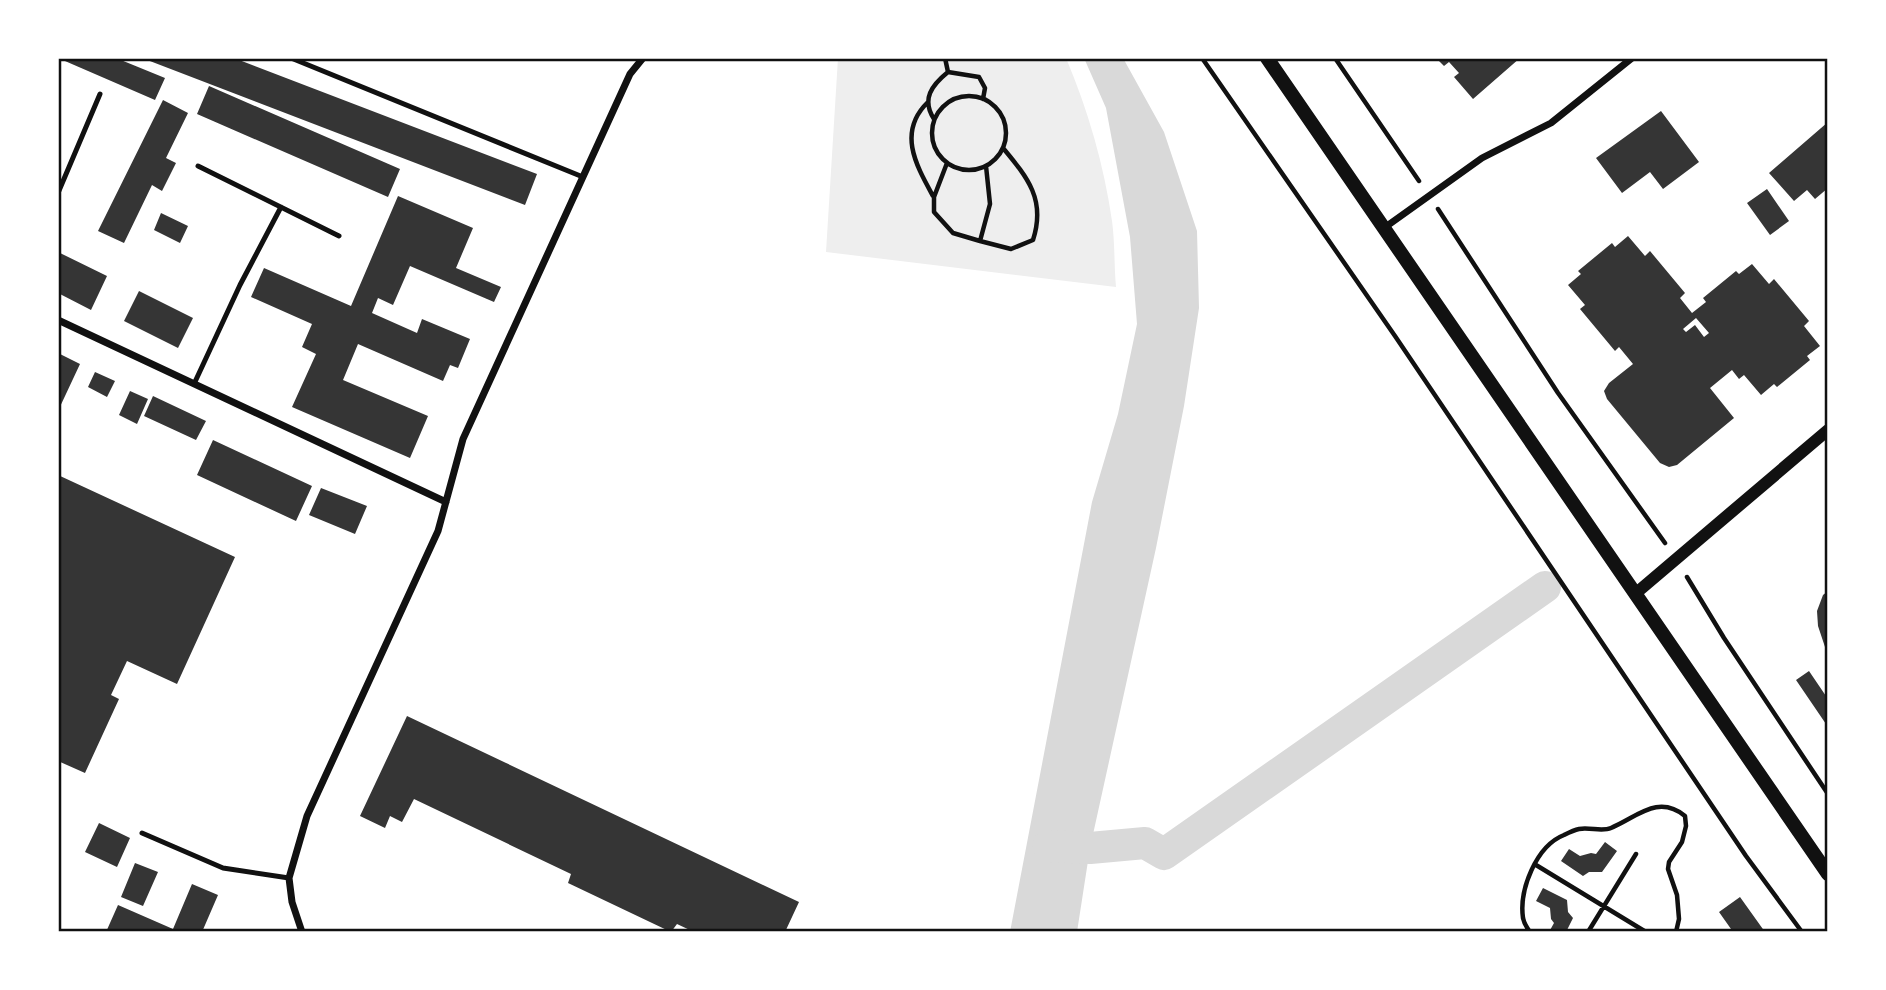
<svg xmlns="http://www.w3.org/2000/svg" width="1886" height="990" viewBox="0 0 1886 990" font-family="'Crimson Pro',serif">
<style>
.green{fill:#eee}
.water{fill:#d9d9d9}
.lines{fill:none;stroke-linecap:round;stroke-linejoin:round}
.canal{stroke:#d9d9d9;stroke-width:32}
.building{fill:#353535;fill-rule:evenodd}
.path{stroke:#111;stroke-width:4.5}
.service{stroke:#111;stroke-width:5}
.minor{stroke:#111;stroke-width:7}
.tertiary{stroke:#111;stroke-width:12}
.secondary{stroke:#111;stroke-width:14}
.neatline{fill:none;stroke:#111;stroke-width:2.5}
</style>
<rect width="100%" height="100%" fill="#fff"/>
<path class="green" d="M838,58h228c22,52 38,107 46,163 3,22 2,44 4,66l-290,-35z"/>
<path class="water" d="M1084,58h39l41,74 33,99 2,77 -15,98 -28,142 -66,300 -13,84h-67l82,-430 26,-88 19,-90 -7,-87 -24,-129z"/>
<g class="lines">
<path class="canal" d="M1048,846l42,2 55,-5 19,11 381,-267"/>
</g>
<path class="building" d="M58,58h58l49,20 -10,22z
M142,58h92l303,116 -12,31z
M1436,58h84l-47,41 -19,-22 5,-4 -10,-11 -5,4z
M209,86l191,83 -12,28 -191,-83z
M163,100l25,13 -22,45 10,5 -14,28 -10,-6 -28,58 -26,-12z
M1661,111l38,51 -36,27 -13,-17 -28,21 -26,-35z
M1828,122v66l-13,11 -8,-9 -13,11 -25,-28z
M1767,189l22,32 -19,14 -23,-32z
M398,196l75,32 -17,40 45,19 -7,15 -84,-36 -17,39 -15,-7 -6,15 45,20 5,-14 48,20 -12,29 -8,-3 -7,16 -85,-37 -15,36 85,36 -18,42 -118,-51 24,-53 -14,-7 10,-23 -61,-27 13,-29 87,38z
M161,213l27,13 -8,17 -26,-13z
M1628,236l17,20 5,-5 35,42 -5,5 12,15 14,-11 -3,-4 33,-27 3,3 13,-10 17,20 5,-5 35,42 -5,5 16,20 -13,10 3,4 -33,27 -3,-3 -13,11 -17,-20 -5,4 -7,-9 -22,18 24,30 -57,47 -8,2 -9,-4 -53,-64 -3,-8 5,-8 24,-19 -14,-17 -4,4 -35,-42 5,-4 -17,-20 13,-11 -3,-3 34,-28 3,4zM1696,318l13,15 -5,4 -9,-12 -9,7 -3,-3z
M58,252l49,24 -16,34 -33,-17z
M139,291l54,27 -15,30 -54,-27z
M58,353l22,11 -22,47z
M95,372l20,9 -8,16 -19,-10z
M130,391l18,8 -11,25 -18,-9z
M153,396l53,25 -10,19 -52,-24z
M213,440l99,46 -16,35 -99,-46z
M58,475l177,82 -58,127 -50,-23 -16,34 8,4 -34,74 -27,-12z
M321,488l46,18 -12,28 -46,-19z
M1828,591v65l-10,-30 -1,-15 6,-16z
M1809,671l19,28v28l-32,-47z
M407,716l392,186 -14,30h-91l-17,-8 -6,8 -103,-49 3,-9 -157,-75 -12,23 -12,-6 -5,12 -25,-12z
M99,823l31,15 -13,29 -32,-15z
M1605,842l12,9 -15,21h-13l-6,4 -22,-15 8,-12 11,7 11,-3 5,1z
M135,863l23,9 -15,34 -22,-9z
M192,884l26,11 -16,37h-96l12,-27 55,24z
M1543,888l24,12 1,12 5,6 -7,14h-17l5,-9 -3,-4 -1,-11 -14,-7z
M1740,897l25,35h-38l4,-3 -12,-17z"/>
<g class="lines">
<path class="path" d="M945,58l3,14 31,5 6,11 -2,11
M1202,58l193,278 351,520 56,76
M1335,58l84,123
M932 133a37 37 0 1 1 74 0a37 37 0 1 1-74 0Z
M928,102c-31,30 -12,63 5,94
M934,119c-13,-20 -2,-34 14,-47
M947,163l-13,34v15l19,21 27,8 31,8 22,-9c13,-40 -5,-62 -30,-92
M1438,209l120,184 107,150
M980,241l10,-37 -4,-38
M1687,577l37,61 104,156
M1536,865l110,67
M1530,932c-3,-4 -6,-9 -7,-14 -4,-28 13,-72 41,-83 4,-2 10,-5 15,-6 11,-2 23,3 32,-1 26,-11 47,-34 74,-12l1,10 -4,16 -13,20 -1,7 9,26 2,24 -3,13
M1588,932l48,-78"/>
<path class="service" d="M291,58l292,119
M198,166l141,70
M58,193l42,-99
M194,384l46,-99 41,-78
M142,833l81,35 66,10"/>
<path class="minor" d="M1384,228l98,-70 69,-35 81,-65
M58,320l388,182
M302,932l-10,-30 -3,-24 18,-62 131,-285 25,-92 167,-365 13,-16"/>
<path class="tertiary" d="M1635,594l193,-164"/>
<path class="secondary" d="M1267,58l561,816"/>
</g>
<rect width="1886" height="990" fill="none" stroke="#ffffff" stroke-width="119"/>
<rect x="60" y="60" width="1766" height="870" class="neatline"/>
</svg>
